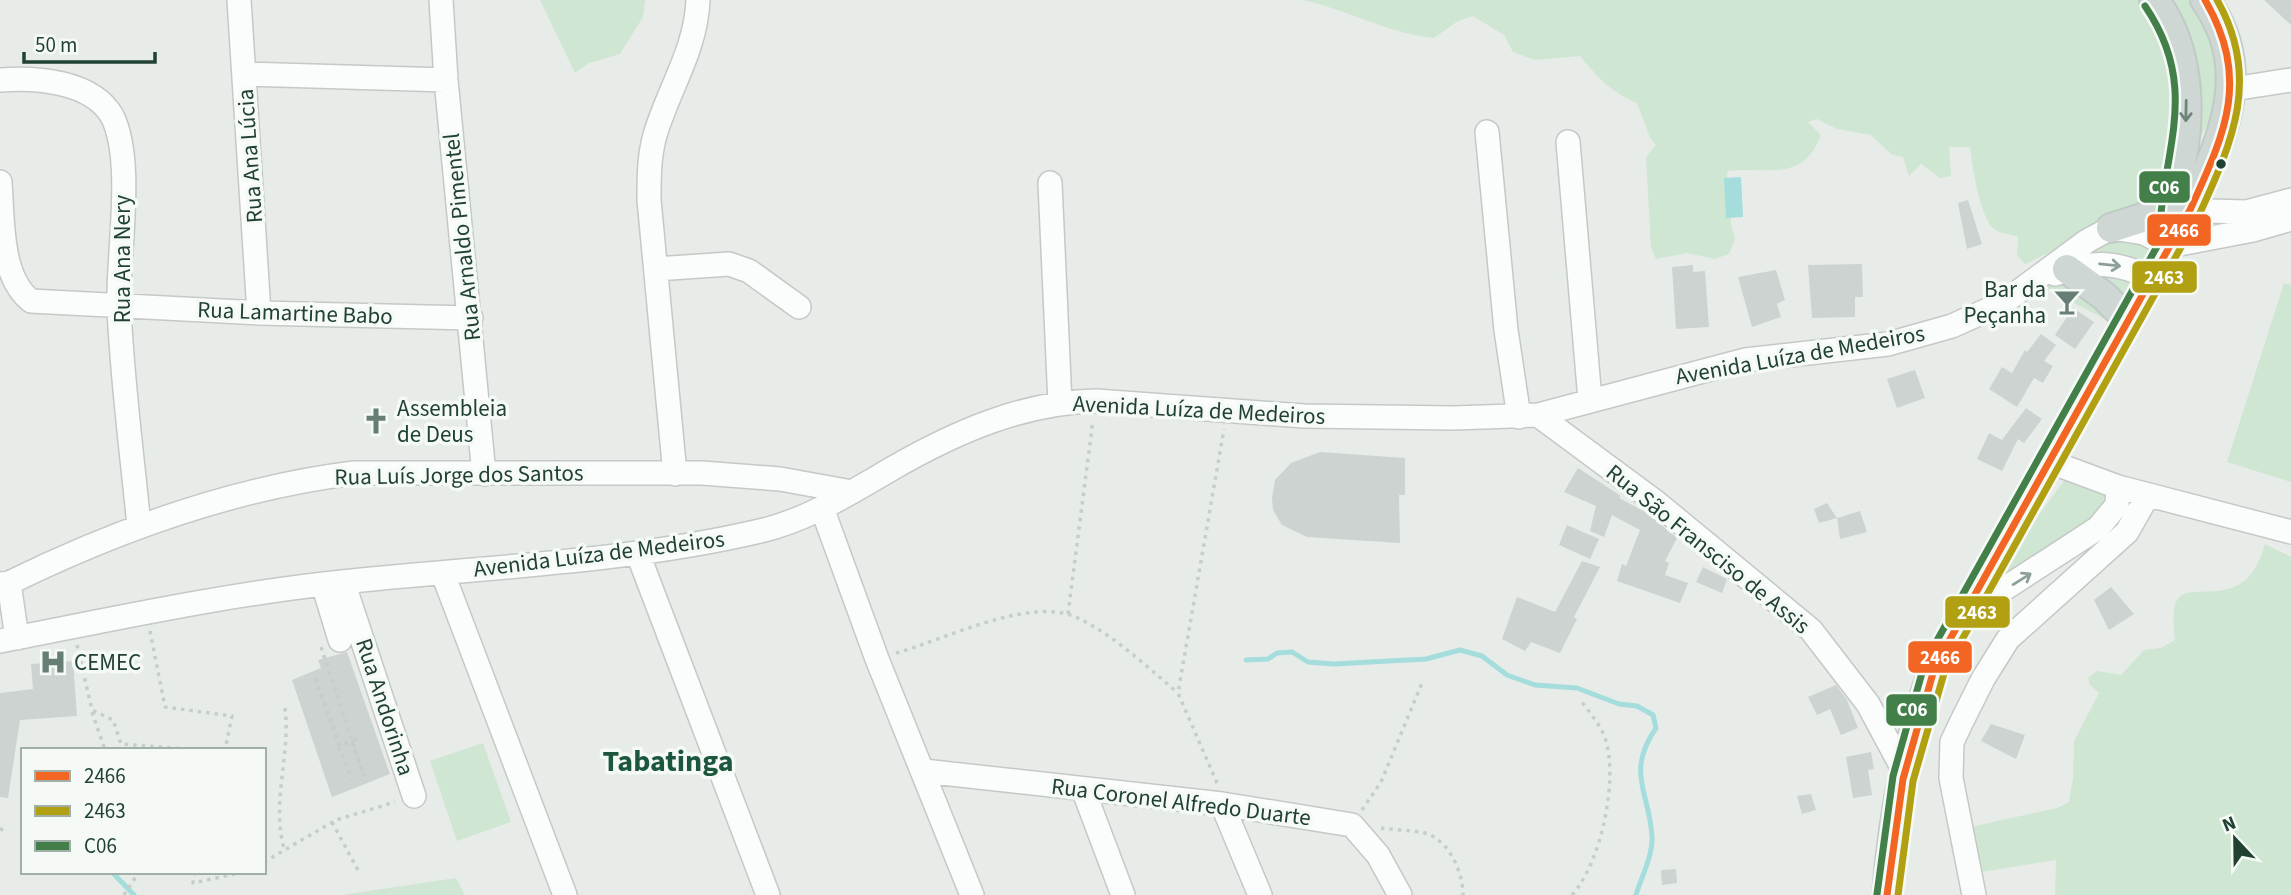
<svg xmlns="http://www.w3.org/2000/svg" width="2291" height="895" viewBox="0 0 2291 895" font-family="'Source Sans 3',sans-serif">
<style>
.green{fill:#cfe6d2}
.water{fill:#a4dddb}
.lines{fill:none;stroke-linecap:round;stroke-linejoin:round}
.stream{stroke:#a4dddb;stroke-width:5}
.building{fill:#cdd3d0}
.minor-casing{stroke:#c4c9c6;stroke-width:26}
.major-casing{stroke:#c1cbc6;stroke-width:32}
.path{stroke:#c6cec9;stroke-width:3.5;stroke-dasharray:3.5 5;stroke-linecap:butt}
.minor{stroke:#fbfcfc;stroke-width:23}
.major{stroke:#ced7d3;stroke-width:28}
.path-bridge{stroke:#c6cec9;stroke-width:3.5;stroke-dasharray:3.5 5;stroke-linecap:butt}
.bus-1-casing{stroke:#f5faf7;stroke-width:12}
.bus-2-casing{stroke:#f5faf7;stroke-width:12}
.bus-3-casing{stroke:#f5faf7;stroke-width:12}
.bus-1{stroke:#f26522;stroke-width:7}
.bus-2{stroke:#b1a012;stroke-width:7}
.bus-3{stroke:#438049;stroke-width:7}
.oneway{stroke:#6f857b}
.oneway2{stroke:#8e9f98}
.bus-dot{fill:#214233;stroke:#f5faf7;stroke-width:2.5}
.labels{text-anchor:middle;dominant-baseline:central;stroke-width:7;stroke-linejoin:round;paint-order:stroke}
.street-label{font-size:23px;fill:#214233;stroke:#f5faf7}
.poi-label{font-size:23px;fill:#214233;stroke:#f5faf7;text-anchor:start}
.district-label{font-size:30px;font-weight:bold;fill:#1b563d;stroke:#f5faf7}
.line-badge{stroke:#f5faf7;stroke-width:2.5}
.badge-label{font-size:19px;text-anchor:middle;font-weight:bold;fill:#fff}
</style>
<rect width="100%" height="100%" fill="#e7ece9"/>
<path class="green" d="M540,0h105l-2,17 -23,37 -31,9 -14,10z
M1302,0h837l15,23 15,32 11,58 -20,82 -11,10 -124,59 -8,-9 1,-18c-7,-3 -15,-3 -21,-6 -17,-7 -25,-67 -27,-84h-21l2,29 -11,2 -19,-14 -12,12 -6,-19 -12,-3 -20,-19 -34,-6 -20,-10 -9,3 13,13c-19,49 -53,31 -94,36l4,53 4,15 -6,15 -14,5 -28,-6 -31,6 -5,-11 -5,-91 10,-12 -6,-7 -13,-35c-25,-10 -40,-26 -57,-47l-45,4 -22,-8 -9,-17 -31,-19 -15,5 -24,17c-45,-4 -87,-29 -132,-38z
M2167,0h30l21,72 -3,37 -20,40z
M2183,205l-67,120 -82,-43 30,-25z
M2284,283l7,2v197l-64,-20z
M2069,474l42,15 1,12 -13,14 -116,76z
M2265,544l26,13v338h-236l1,-35 -81,13 -9,-45 91,-20 12,-6 4,-24 1,-37 25,-48 -9,-8 -2,-7 9,-7 24,4 23,-25 17,-2 14,-8c-9,-72 24,-36 63,-55 16,-8 22,-26 27,-41z
M483,743l28,79 -54,19 -27,-80z
M456,878l9,17h-123z"/>
<path class="water" d="M1741,177l2,40 -17,1 -2,-40z"/>
<g class="lines">
<path class="stream" d="M1246,660l22,-1 9,-6 15,-1 16,10 26,2 92,-5 34,-9 22,6 25,19 28,10 42,3 42,16 18,2 16,9 3,13c-31,45 -6,65 -4,109 1,18 -11,41 -16,58
M112,872l22,23"/>
</g>
<path class="building" d="M2264,0h27v25z
M1968,200l14,44 -15,5 -9,-46z
M1862,264l1,33h-8v20l-43,1 -4,-53z
M1693,265v7l12,-1 4,56 -33,2 -4,-62z
M1776,270l9,30 -8,4 4,13 -29,10 -14,-50z
M2073,308l21,14 -19,27 -20,-14z
M2041,334l15,11 -12,16 9,5 -10,17 -9,-5 -17,29 -28,-18 13,-22 10,6 13,-23 2,2z
M1915,370l10,28 -28,10 -10,-29z
M2026,408l16,11 -18,24 -6,-4 -16,32 -25,-12 12,-26 13,7z
M1320,452l85,6v37h-6l1,48 -93,-6 -25,-12 -9,-15 -1,-12 3,-18 16,-17z
M1578,468l43,28 -2,2 28,15 30,25 -12,23 4,2 -4,12 23,8 -8,20 -63,-22 5,-17 4,2 14,-36 -28,-15 -8,22 -14,-6 6,-25 -32,-14z
M1827,503l10,15 -18,5 -5,-14z
M1860,511l7,21 -27,7 -3,-21z
M1567,525l32,14 -9,20 -31,-14z
M1582,561l18,6 -26,50 3,2 -17,34 -29,-11 -6,9 -23,-12 15,-42 38,15z
M1703,567l24,12 -5,14 -26,-11z
M2111,587l23,27 -25,16 -15,-30z
M347,652l43,122 -58,23 -40,-117 29,-12 -3,-8z
M73,661l4,55 -57,4 -12,78 -8,-1v-104l33,-4 -2,-25z
M1836,685l11,15 11,28 -17,7 -11,-26 -13,6 -9,-18z
M1991,724l34,11 -9,24 -35,-18z
M1871,752l3,17 -6,1 4,25 -19,3 -7,-41z
M1811,794l5,16 -14,4 -5,-18z
M1676,869l1,14 -15,2 -1,-15z"/>
<g class="lines">
<g class="minor-casing">
<path id="minor" d="M239,0l20,313
M441,0l5,80 38,394
M245,74l201,6
M0,80c35,-3 92,1 112,36 23,44 5,142 7,192 3,72 13,146 20,218
M2233,89l58,-9
M1487,132l19,198 13,87
M1568,142l22,258
M0,182c3,39 0,95 31,119l228,12 212,5
M1050,183l10,220
M2173,210l73,2 45,-12
M656,269l73,-5 20,7 50,36
M2055,274c35,-14 63,-13 97,5
M1538,415l119,88 154,127 57,74 36,67
M2048,461l70,26 173,45
M675,474l-26,-274c0,-23 0,-44 6,-65 14,-47 41,-85 43,-135
M822,508l55,151 95,236
M638,554l130,341
M443,574l122,321
M343,582l71,214
M9,583l8,55
M0,584l9,-1c108,-53 225,-95 345,-110h348l78,6 72,13
M323,584l17,56
M1964,615l134,-87 19,-23 1,-18
M0,641c113,-22 227,-47 342,-59 139,-15 281,-19 418,-51 48,-11 90,-38 133,-63 61,-35 130,-66 203,-67l208,15 150,2 84,-3 207,-55 143,-16 64,-18 51,-23 84,-62 24,-13 33,5 25,13 84,-16 38,-11
M924,771l298,33 130,21 26,30 22,40
M1083,789l40,106
M1222,804l38,91
M1974,895l-23,-117 1,-36 9,-19 22,-44 25,-40 119,-107 21,-37"/>
</g>
<g class="major-casing">
<path id="major" d="M2154,0c31,39 37,97 30,145 -5,33 -16,62 -15,96
M2111,228l59,-19
M2067,269l37,27 23,23
M1887,895c6,-79 20,-155 48,-229l255,-456c31,-69 66,-139 15,-210"/>
</g>
<path class="path" d="M1068,614l25,-194
M150,631l15,76 67,9 -7,34
M77,645l15,65 21,10 8,24 78,6
M321,647l43,129
M896,653c48,-13 135,-58 182,-35 37,18 68,48 100,75
M316,678l24,68 19,-7h-9
M285,708c6,49 -15,95 0,144
M92,712l13,38
M339,747l13,33
M1217,783l-39,-90 46,-264
M1362,810l19,-28 41,-99
M332,822l28,52
M1381,828c14,2 30,2 44,5 24,7 38,39 38,62
M0,829l4,1
M264,862l72,-42 59,-18
M195,872l-2,11 51,-11
M124,895l15,-23
M1572,895c29,-32 47,-116 33,-157 -5,-14 -15,-25 -24,-37"/>
<use href="#minor" class="minor"/>
<use href="#major" class="major"/>
<path class="path-bridge" d="M315,679l24,66 12,-5 13,36"/>
<g class="bus-1-casing">
<path id="bus-1" d="M1887,895l16,-116 32,-113 255,-456c35,-77 61,-130 15,-210"/>
</g>
<g class="bus-2-casing">
<path id="bus-2" d="M1898,895l15,-114 32,-111 254,-455c34,-74 62,-138 18,-215"/>
</g>
<g class="bus-3-casing">
<path id="bus-3" d="M1877,894l16,-118 32,-114 234,-419c1,-89 44,-152 -14,-237"/>
</g>
<use href="#bus-1" class="bus-1"/>
<use href="#bus-2" class="bus-2"/>
<use href="#bus-3" class="bus-3"/>
</g>
<defs><path id="oneway-shaft" d="M-6 0H5M1.5-3L5.5 0L1.5 3" fill="none" stroke-width="1.6" stroke-linecap="round" stroke-linejoin="round" transform="scale(1.75)"/></defs>
<use class="oneway" href="#oneway-shaft" transform="translate(2186 111) rotate(91)"/>
<g class="oneway2">
<use href="#oneway-shaft" transform="translate(2110 265) rotate(6)"/>
<use href="#oneway-shaft" transform="translate(2022 579) rotate(-32)"/>
</g>
<defs>
<g id="bar-bare" transform="scale(2.1)"><path d="M-6-5H6L.8 .8V4.5H3.5V6h-7V4.5H-.8V.8Z" fill="#667e73" stroke="#f5faf7" stroke-width="2.5" paint-order="stroke"/></g>
<g id="church-bare" transform="scale(2.1)"><path d="M-1.2-6h2.4v3.5h3.3v2.4h-3.3V6h-2.4V-.1h-3.3v-2.4h3.3Z" fill="#667e73" stroke="#f5faf7" stroke-width="2.5" paint-order="stroke"/></g>
<g id="hospital-bare" transform="scale(2.1)"><path d="M-5-5h3v3.5h4V-5h3V5h-3V1.5h-4V5h-3Z" fill="#667e73" stroke="#f5faf7" stroke-width="2.5" paint-order="stroke"/></g>
</defs>
<g fill-rule="evenodd">
<use href="#bar-bare" x="2067" y="302"/>
<use href="#church-bare" x="376" y="421"/>
<use href="#hospital-bare" x="53" y="662"/>
</g>
<circle class="bus-dot" cx="2221" cy="164" r="6"/>
<g class="labels">
<g class="street-label">
<text transform="translate(250 156) rotate(-94)">Rua Ana Lúcia</text>
<text transform="translate(462 237) rotate(-96)">Rua Arnaldo Pimentel</text>
<text transform="translate(122 259) rotate(-90)">Rua Ana Nery</text>
<text transform="translate(295 313) rotate(2)">Rua Lamartine Babo</text>
<text transform="translate(1800 355) rotate(-10)">Avenida Luíza de Medeiros</text>
<text transform="translate(1199 410) rotate(3)">Avenida Luíza de Medeiros</text>
<text transform="translate(459 475) rotate(-1)">Rua Luís Jorge dos Santos</text>
<text transform="translate(1708 549) rotate(39)">Rua São Fransciso de Assis</text>
<text transform="translate(599 554) rotate(-7)">Avenida Luíza de Medeiros</text>
<text transform="translate(385 707) rotate(72)">Rua Andorinha</text>
<text transform="translate(1181 802) rotate(7)">Rua Coronel Alfredo Duarte</text>
</g>
<g class="poi-label">
<text x="2046" y="289" text-anchor="end">Bar da<tspan x="2046" dy="26">Peçanha</tspan></text>
<text x="397" y="408">Assembleia<tspan x="397" dy="26">de Deus</tspan></text>
<text x="74" y="662">CEMEC</text>
</g>
<g class="district-label">
<text x="668" y="761">Tabatinga</text>
</g>
</g>
<g class="line-badge">
<rect x="2138" y="170" width="53" height="34" rx="7" fill="#438049"/>
<rect x="2146" y="213" width="66" height="34" rx="7" fill="#f26522"/>
<rect x="2131" y="260" width="67" height="34" rx="7" fill="#b1a012"/>
<rect x="1944" y="595" width="67" height="34" rx="7" fill="#b1a012"/>
<rect x="1907" y="640" width="66" height="34" rx="7" fill="#f26522"/>
<rect x="1885" y="693" width="53" height="34" rx="7" fill="#438049"/>
</g>
<g class="badge-label">
<text x="2164" y="194">C06</text>
<text x="2179" y="237">2466</text>
<text x="2164" y="284">2463</text>
<text x="1977" y="619">2463</text>
<text x="1940" y="664">2466</text>
<text x="1912" y="716">C06</text>
</g>
<rect x="21" y="748" width="245" height="126" fill="#f5faf7" stroke="#a0b0a9" stroke-width="2"/>
<rect x="35" y="771" width="35" height="10" fill="#f26522" stroke="#a0b0a9" stroke-width="2"/>
<text x="84" y="783" font-size="21" fill="#214233">2466</text>
<rect x="35" y="806" width="35" height="10" fill="#b1a012" stroke="#a0b0a9" stroke-width="2"/>
<text x="84" y="818" font-size="21" fill="#214233">2463</text>
<rect x="35" y="841" width="35" height="10" fill="#438049" stroke="#a0b0a9" stroke-width="2"/>
<text x="84" y="853" font-size="21" fill="#214233">C06</text>
<g transform="translate(2235 839) rotate(338)" stroke="#f5faf7" stroke-width="5" paint-order="stroke">
<path d="M0-5L12 26L0 18L-12 26Z" fill="#214233"/>
<text y="-10" font-size="19" font-weight="bold" text-anchor="middle" fill="#214233">N</text>
</g>
<path d="M24 52v10h131v-10" fill="none" stroke="#214233" stroke-width="3.5"/>
<text x="35" y="52" font-size="21" fill="#214233" stroke="#f5faf7" stroke-width="5" paint-order="stroke">50 m</text>
</svg>
